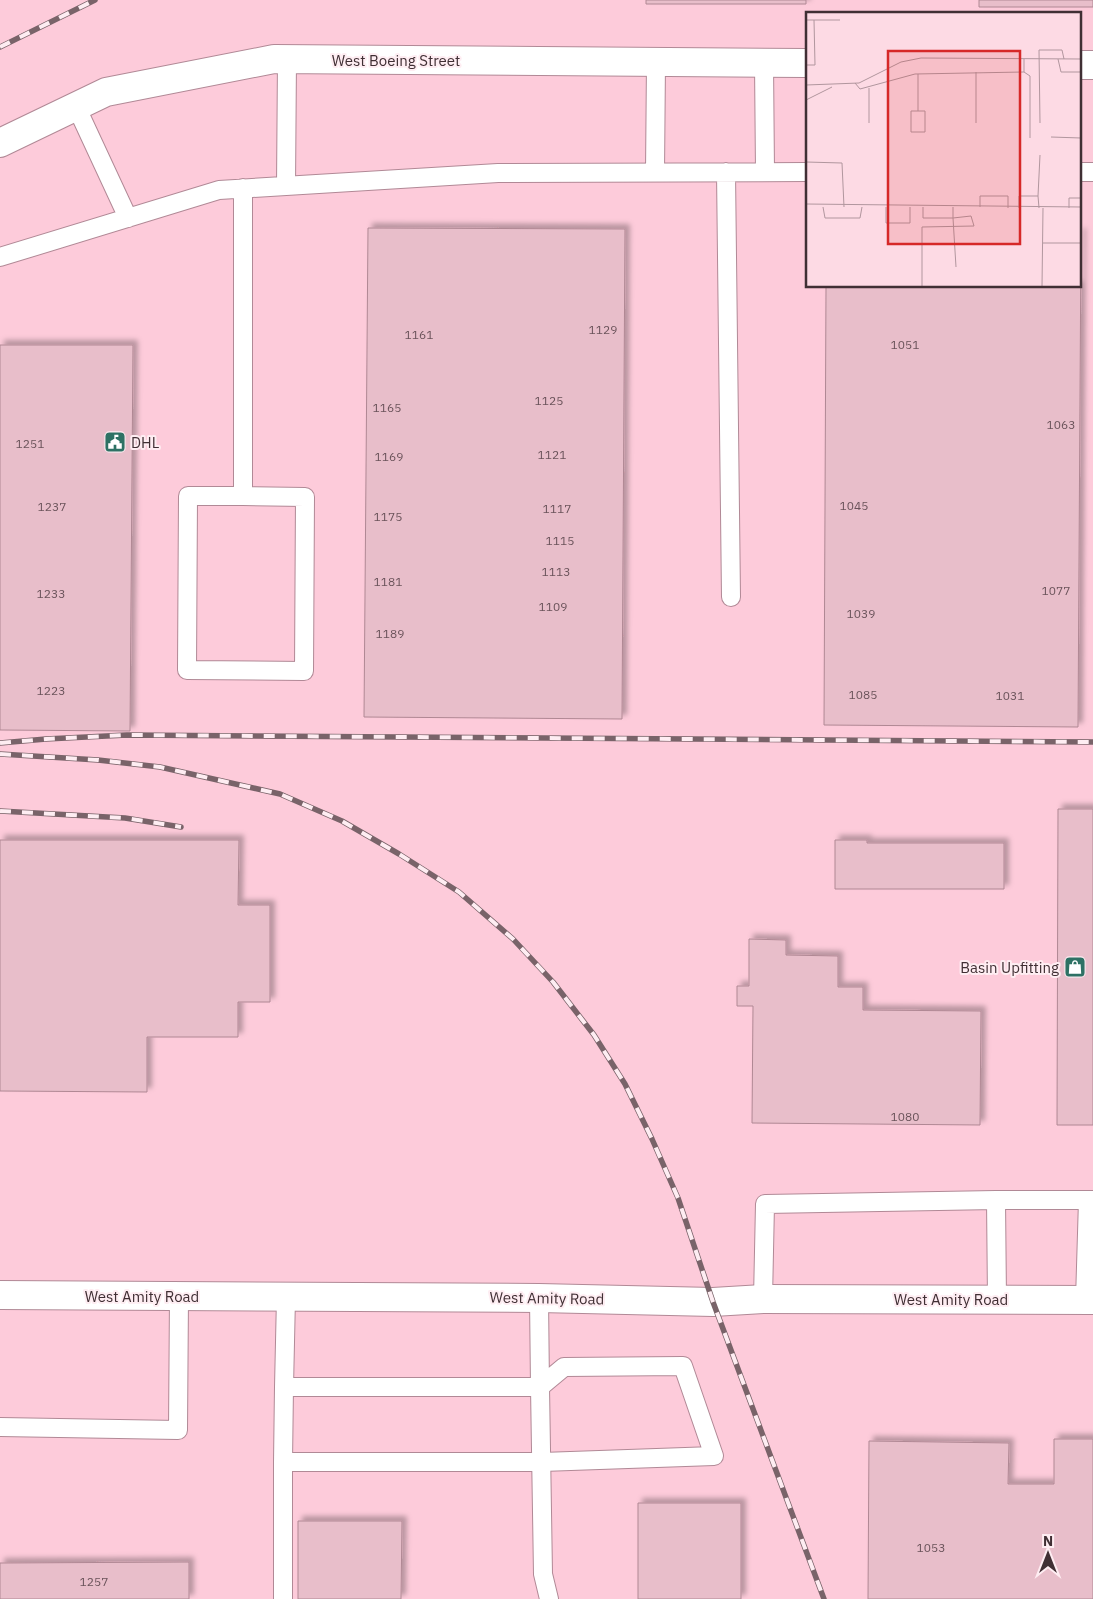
<svg xmlns="http://www.w3.org/2000/svg" width="1093" height="1599" viewBox="0 0 1093 1599" font-family="'IBM Plex Sans',sans-serif">
<style>
.built{fill:#fdcbda;fill-rule:evenodd}
.building{fill:#e8beca;stroke:#b08894;filter:url(#shadow)}
.lines{fill:none;stroke-linecap:round;stroke-linejoin:round}
.lane-casing{stroke:#b18996;stroke-width:20}
.street-casing{stroke:#b18996;stroke-width:30}
.lane{stroke:#fff;stroke-width:18}
.street{stroke:#fff;stroke-width:28}
.rail-casing{stroke:#796369;stroke-width:5.5}
.rail{stroke:#feedf2;stroke-width:4;stroke-dasharray:11;stroke-linecap:butt}
.labels{text-anchor:middle;dominant-baseline:central;stroke-width:4;stroke-linejoin:round;paint-order:stroke}
.number-label{font-size:12px;fill:#6a535a}
.street-label{font-size:15px;fill:#402f34;stroke:#feedf2}
.poi-label{font-size:15px;fill:#402f34;stroke:#feedf2;text-anchor:start}
.inset-road{fill:none;stroke:#b1969e;stroke-width:1}
.view{fill:#d62828;fill-opacity:0.15;stroke:#d62828;stroke-width:2.5}
.inset-edge{fill:none;stroke:#402f34;stroke-width:2.5}
</style>
<defs>
<filter id="shadow"><feDropShadow dx="4.5" dy="-4.5" stdDeviation="2.5" flood-color="#0004"/></filter>
</defs>
<rect width="100%" height="100%" fill="#fddae4"/>
<path class="built" d="M0,0h1093v1599h-1093zM807,14h272v272h-272z"/>
<path class="building" d="M646,0h160v4h-160z
M979,0h114v7h-114z
M368,228l257,1 -3,490 -258,-2z
M1079,233h2l-3,494 -254,-2 2,-439h253z
M0,345h133l-3,386 -130,-1z
M1058,809h35v316h-36z
M0,840h239l-1,65h32v97h-32v35h-91v55l-147,-1z
M835,840h32v3h137v46h-169z
M749,939l37,1v15l52,1v31h25v23l118,1 -1,114 -228,-2 1,-117h-16v-20h12z
M1054,1439h39v160h-225l1,-158 140,2 -1,41h46z
M638,1503h103v96h-103z
M298,1521h104l-1,78h-103z
M189,1562v37h-189v-36z"/>
<g class="lines">
<g class="lane-casing">
<path id="lane" d="M764,63l1,109
M76,106l52,112
M655,172l1,-110
M726,172l5,425
M1079,172h14
M286,186l1,-127
M243,188v308h-55l-1,174 117,1 1,-174 -62,-1
M0,257l219,-67 279,-17 309,-1
M996,1200h92
M286,1297l-2,90h256l3,187 6,25
M539,1298l1,89
M763,1299l2,-95 231,-4 1,100
M1085,1300l3,-100h5
M0,1427l178,3 1,-134
M283,1462l1,-75
M283,1599v-137h259l172,-6 -31,-90 -119,1 -24,20"/>
</g>
<g class="street-casing">
<path id="street" d="M1079,65h14
M0,143l106,-51 168,-33 533,4
M0,1295l539,3 174,4 50,-3 330,1"/>
</g>
<use href="#lane" class="lane"/>
<use href="#street" class="street"/>
<g class="rail-casing">
<path id="rail" d="M0,47l95,-47
M0,743l46,-4 81,-4 966,7
M0,754l98,6 62,7 120,27 62,27 57,33 60,38 54,47 40,43 41,53 31,49 27,55 26,59 35,104 111,297
M0,811l125,7 56,9"/>
</g>
<use href="#rail" class="rail"/>
</g>
<defs>
<g id="civic-square" transform="scale(1.125)"><rect x="-9" y="-9" width="18" height="18" rx="4" fill="#2d7164" stroke="#feedf2"/><path d="M-.6-6.5H3V-4.5H.6V-3L4-1V1h2V6H-6V1h2V-1L-.6-3ZM-1.2 2.5V6h2.4V2.5Z" fill="#fff"/></g>
<g id="shop-square" transform="scale(1.125)"><rect x="-9" y="-9" width="18" height="18" rx="4" fill="#2d7164" stroke="#feedf2"/><path d="M-5-2.5h2.3a2.7 3.5 0 0 1 5.4 0H5L5.5 6h-11ZM-1.5-2.5h3a1.5 2.3 0 0 0-3 0Z" fill="#fff"/></g>
</defs>
<g fill-rule="evenodd">
<use href="#civic-square" x="115" y="442"/>
<use href="#shop-square" x="1075" y="967"/>
</g>
<g class="labels">
<g class="number-label">
<text x="603" y="329">1129</text>
<text x="419" y="334">1161</text>
<text x="905" y="344">1051</text>
<text x="549" y="400">1125</text>
<text x="387" y="407">1165</text>
<text x="1061" y="424">1063</text>
<text x="30" y="443">1251</text>
<text x="552" y="454">1121</text>
<text x="389" y="456">1169</text>
<text x="854" y="505">1045</text>
<text x="52" y="506">1237</text>
<text x="557" y="508">1117</text>
<text x="388" y="516">1175</text>
<text x="560" y="540">1115</text>
<text x="556" y="571">1113</text>
<text x="388" y="581">1181</text>
<text x="1056" y="590">1077</text>
<text x="51" y="593">1233</text>
<text x="553" y="606">1109</text>
<text x="861" y="613">1039</text>
<text x="390" y="633">1189</text>
<text x="51" y="690">1223</text>
<text x="863" y="694">1085</text>
<text x="1010" y="695">1031</text>
<text x="905" y="1116">1080</text>
<text x="931" y="1547">1053</text>
<text x="94" y="1581">1257</text>
</g>
<g class="street-label">
<text x="396" y="60">West Boeing Street</text>
<text x="142" y="1296">West Amity Road</text>
<text transform="translate(547 1298) rotate(1)">West Amity Road</text>
<text x="951" y="1299">West Amity Road</text>
</g>
<g class="poi-label">
<text x="131" y="442">DHL</text>
<text x="1059" y="967" text-anchor="end">Basin Upfitting</text>
</g>
</g>
<g transform="translate(806 12)">
<rect width="275" height="275" fill="#fddae4"/>
<path class="inset-road" d="M0,8h34M252,47l3,13h20M0,53h9l-1,-45M170,60v51M218,60l6,4v62M112,62v37h-7v21h14v-21h-7M49,71l5,6 55,-15 109,-2v-13M0,73l53,-2 42,-21 20,-4 160,1M0,88l26,-13M63,111v-35M234,111l-1,-73h23l2,9M245,125l30,1M0,150l36,1 2,44M232,184l2,-41M0,192l275,3M17,195l2,11h35l2,-11M80,195v16h24v-16M117,195v11h30l3,49M174,195v-11h28v12M213,196v-12h19l1,12M263,196v-10h12M237,231h38M116,275v-60l52,-1 -3,-10 -18,2v-11M236,275l1,-79"/>
<path class="view" d="M82,39h132v193h-132z"/>
<rect width="275" height="275" class="inset-edge"/>
</g>
<g transform="translate(1048 1554)" stroke="#feedf2" stroke-width="4" paint-order="stroke">
<path d="M0-4L9 19L0 12L-9 19Z" fill="#402f34"/>
<text y="-8" font-size="14" font-weight="bold" text-anchor="middle" fill="#402f34">N</text>
</g>
</svg>
